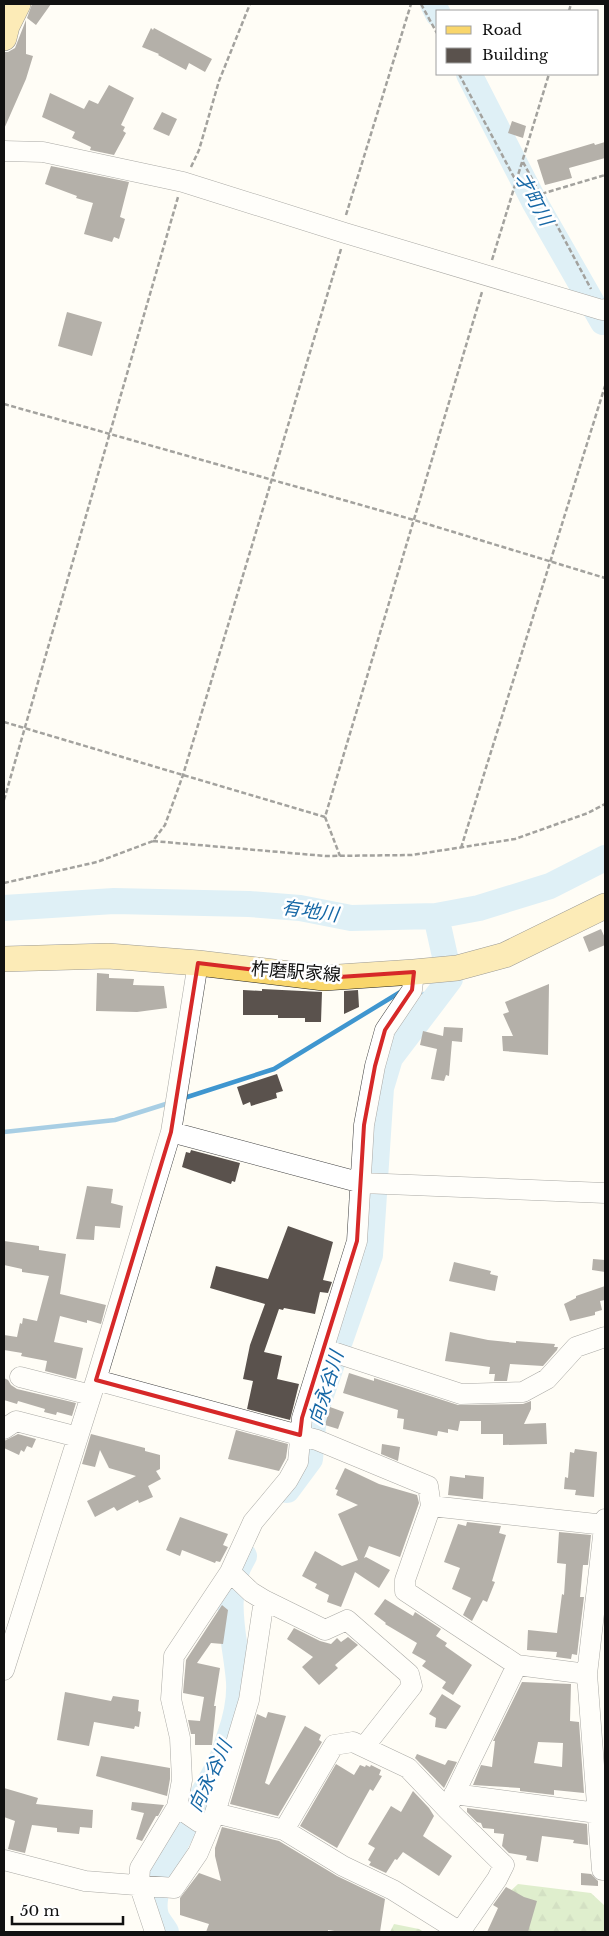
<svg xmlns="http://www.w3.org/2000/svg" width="609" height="1936" viewBox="0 0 609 1936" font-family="'Libre Baskerville','Noto Sans JP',serif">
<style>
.forest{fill:url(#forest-firs)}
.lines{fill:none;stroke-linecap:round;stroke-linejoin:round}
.stream{stroke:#3f96cf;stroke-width:4.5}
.river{stroke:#b9e0f7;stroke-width:26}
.building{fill:#5a524d;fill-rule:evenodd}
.minor-casing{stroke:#444;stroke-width:21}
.major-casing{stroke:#222;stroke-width:26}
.path{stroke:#333;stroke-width:2.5;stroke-dasharray:5 2.5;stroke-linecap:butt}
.minor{stroke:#fff;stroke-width:20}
.major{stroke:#f9d66b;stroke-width:25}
.marked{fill:none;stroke:#d62828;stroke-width:4;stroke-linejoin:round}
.labels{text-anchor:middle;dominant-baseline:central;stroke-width:5;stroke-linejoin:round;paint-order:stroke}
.street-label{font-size:18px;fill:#111;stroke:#fff}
.water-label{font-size:19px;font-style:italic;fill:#1768a6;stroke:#fff}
</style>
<defs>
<pattern id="forest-firs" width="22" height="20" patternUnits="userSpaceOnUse" patternTransform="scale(1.25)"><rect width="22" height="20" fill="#b9dc9c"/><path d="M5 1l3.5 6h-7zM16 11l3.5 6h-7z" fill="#9ebc85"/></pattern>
</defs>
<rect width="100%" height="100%" fill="#fffdf5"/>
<path class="forest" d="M518,1884l73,9 14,13v26h-94l9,-19 -14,-18z
M394,1924l25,5 5,3h-34z"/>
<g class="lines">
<path class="stream" d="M424,994l10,6
M181,1099l93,-30 128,-78
M4,1132l111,-12 54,-17"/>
<path class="river" d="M433,4l5,10
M469,74l66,129 68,119 2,-1
M4,908l110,-7 135,3 51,4 51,10 85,-2 43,-8 71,-22 55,-28
M287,1490l23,-31 4,-44 56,-160 11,-167 9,-30 60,-79 -14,-63
M166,1932c-3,-5 -8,-11 -10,-16 -11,-35 48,-119 64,-153 4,-9 7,-19 10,-28 6,-17 10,-35 9,-53 -3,-43 -20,-86 5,-126"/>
</g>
<path class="building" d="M32,4h19l-15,21 -9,-7z
M26,20v34l7,2 -7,23 -22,50v-77h4l7,-4z
M151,28l2,2 1,-2 58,31 -7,13 -16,-9 -3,7 -28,-15 1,-1 -17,-7z
M109,85l25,13 -13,27 4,2 -2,4 3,2 -12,22 -24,-5 1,-3 -19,-9 3,-6 -33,-15 8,-24 34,16 5,-9 9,4z
M162,112l15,7 -8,17 -16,-7z
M512,121l14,5 -3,12 -15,-5z
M605,142v16l-36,10 3,10 -27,7 -8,-25 57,-17 1,2z
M51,166l78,16 -9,35 5,2 -6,20 -5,-2 -2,5 -28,-8 9,-31 -17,-5 1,-2 -32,-12z
M67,312l35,10 -10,34 -34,-10z
M601,929l4,9v7l-16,7 -6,-15z
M97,973l12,1v4l25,1 -1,6 31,1 3,22 -30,4 -41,-1z
M549,984l-1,71 -45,-4 -1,-15h11l-10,-22 6,-2 -4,-10z
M262,989l60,3 -1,30h-16v-4h-27v-3h-35v-25l19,1z
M358,990l1,17 -15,7v-23z
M444,1027l19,1 -1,14 -10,-1 -3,35 -3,-1 -2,6 -13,-2 6,-30 -17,-4 3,-14 20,5z
M277,1074l6,17 -7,2 1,5 -26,8 -1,-4 -7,3 -6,-18z
M191,1150l49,13 -5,19 -3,-1 -1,3 -49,-17 4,-15 4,1z
M87,1186l26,3 -2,14 12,3 -3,22 -25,-2 -1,14 -18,-1z
M288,1226l45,16 -10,38 9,2 -4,11 -8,-1 -5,22 -31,-6 -1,2 -4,-1 -15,43 18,4 -5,23 22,5 -9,36 -43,-11 6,-28 -10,-2 7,-34 15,-41 -55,-16 6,-22 52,13z
M4,1241l35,5v4l27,4 -6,40 46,11 -5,19 -14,-4v3l-27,-7 -6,26 29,6 -7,31 -31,-8 2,-10 -26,-5 1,-3 -18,-3v-15l13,2 3,-14 2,1 1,-6 14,3 12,-45 -27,-4v-3l-18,-4z
M593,1259l12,1v12l-13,-2z
M454,1262l37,9 -1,3 8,2 -3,15 -46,-10z
M605,1286v14l-5,1 2,9 -7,2v3l-25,6 -6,-17 12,-6v-2z
M450,1332l38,8 28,3v-2l39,3 -1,3h4l-1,3 -14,16 -33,-2 -3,17h-13l1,-7h-6l1,-7 -45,-6z
M349,1373l25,8v-3l84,27 65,-1 8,-3v8l-7,15 22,-1 1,21 -44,1v-11h-22v-13h-21l-2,10 -10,-2v4l-10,-2 -1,5 -34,-7 1,-10 -7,-1 1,-8 -55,-17z
M4,1378l4,2 3,5 6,4 59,14 -4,13 -15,-4 -1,3 -12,-3 1,-3 -27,-8 -1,3 -13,-4z
M330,1407l14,5 -6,17 -13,-4z
M236,1430l52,14 -2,14 -7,13 -51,-12z
M18,1434l18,5 -4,9 -5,-2 -3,6 -3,-2 -2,5 -15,-7v-7z
M91,1434l54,14v3l15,4v14l-4,2 5,8 -13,7 5,11 -14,6 -1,-3 -21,11 -3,-4 -19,10 -8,-16 49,-25 -27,-8 -9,-18 -5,17 -13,-3z
M382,1444l18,3 -2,14 -17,-7z
M575,1449l22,3 -3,45 -19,-2 1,-5 -12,-1 1,-12 3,1 2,-26 4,1z
M345,1468l34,16 38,11 2,8 -19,54 -31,-11 -5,12 2,-1 24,13 -11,18 -24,-16 -14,35 -14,-5 2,-7 -14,-7 2,-4 -15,-8 13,-25 27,15 16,-6 -20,-46 20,-9 -22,-10 2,-5 -3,-1z
M465,1475l19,2 -1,22 -35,-4 2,-19 15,2z
M180,1517l48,17 -5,11 5,2 -8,15 -4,-1 -1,2 -33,-13 -2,6 -14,-6z
M467,1522l34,4 -2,7 7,2 -14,46 3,1 -8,20 -4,-2 -11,21 -9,-6 8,-17 -19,-9 8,-21 -16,-6 14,-38 8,2z
M559,1532l32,3 -3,30h-5l-3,32h4l-7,58 -5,-1 -1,5 -15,-2 1,-5 -30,-2 1,-20 29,3 5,-39 2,1 2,-31 -9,-1z
M385,1599l28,17 2,-4 26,17 -5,7 11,7 -2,3 27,19 -19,30 -11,-7 4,-6 -24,-16 4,-5 -14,-8 5,-10 -32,-19 1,-1 -12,-9z
M222,1605l6,5 -5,34 -12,-1 -14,20 23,5 -6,38h2l-4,39h-17v-11h-4l-3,-14 12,1 4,-24 -21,-4 3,-33z
M294,1628l26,13 11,3 6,-6 4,4 7,-5 10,8 -23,20 3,3 -19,17 -17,-18 11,-10 -26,-18z
M522,1682l49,2 -1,37 9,1 5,71 -30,-3v5l-34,-4v-3l-47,-3 8,-20 11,2 3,-26h-2zM538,1742l25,1 -1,24 -28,-4z
M65,1692l46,9 2,-5 26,4 -1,11 3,1 -2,15 -4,-1 -1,3 -40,-7 -5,24 -32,-6z
M442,1694l19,12 -15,23 -11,-2 1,-9 -7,-4z
M268,1712l18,4 -21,67 4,2 36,-59 16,9 -2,5 3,2 -44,74 -48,-12 27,-90 9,4z
M417,1754l28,11 3,-5 9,2 -13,26 -29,-30z
M101,1756l69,12v11l-3,17 -71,-20z
M336,1764l18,11 6,-10 5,2 1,-2 4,2 1,-2 10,5 -2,5 3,1 -9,15 -3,-2 -33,59 -37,-22z
M4,1788l34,10 -2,6 57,6 -1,18 -12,-1 -1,7 -22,-2v-4l-25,-3 -7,28 -17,-4 7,-28 -11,-4z
M413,1791l16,17 5,8 -11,20 29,20 -13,20 -36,-24 -6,8 -2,-1 -9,14 -17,-8 2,-3 -3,-2 7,-12 -7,-4 23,-38 10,6z
M132,1802l32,3 -6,11h-2l-14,25 -6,-2 8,-26 -13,-3z
M467,1808l120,16 1,21 -15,-2 1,-3 -32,-4 -4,26 -12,-2 1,-4 -18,-3 -7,-7 2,-12 -10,-1v-4l-11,-1 -2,-5 -4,-1 -10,-10z
M222,1827l57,14 58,35 48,23 -5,33h-39l-13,-2v2h-122l3,-8 -29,-9v-17l19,-25 22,8 -6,-25v-8z
M581,1873l10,1 7,7v5l-17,-1z
M506,1887l18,10 13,4 -9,31h-41l11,-24 -5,-3z"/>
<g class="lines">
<g class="minor-casing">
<path id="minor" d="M4,151l39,1 140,30 162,51 257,77 3,-1
M171,1132l191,51 243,10
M324,1349l137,45 62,-2 24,-13 29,-32 29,-10
M20,1377l71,18
M96,1380l221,60 111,46 3,20 -26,74v11l112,74 70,9
M4,1429l12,-8 62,16
M431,1506l174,19
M605,1519l-18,155 15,196h3
M230,1572l21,20 13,8 61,30 22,-10 62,54 3,12 -48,61
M4,1670l92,-290 75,-248 27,-169
M454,1794l143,19
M177,1807l22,15 10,3
M447,1809l70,-144
M215,1813l69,17 59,36 50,24 67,42 37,-53 7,-14 -57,-56 -39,-41 -55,-26 -19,3 -50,85
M4,1860l81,21 89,7 24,-35 17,-40 34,-113 15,-100
M155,1932l-16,-48 1,-16 37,-61 5,-27 -2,-42 -9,-39 3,-43 56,-84 23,-50 35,-42 10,-18 4,-44 55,-177 7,-116 11,-59 10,-36 27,-40 2,-18"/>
</g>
<g class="major-casing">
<path id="major" d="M4,38l3,-12 11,-22
M4,959l104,-3 90,7 126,15 90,-6 43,-4 48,-13 100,-49"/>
</g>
<path class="path" d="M421,4l17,31
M569,11l2,-7
M459,74l57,107 25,13 64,-19
M523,162l68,127
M191,167l8,-17 20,-69 31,-77
M346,215l65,-211
M492,260l57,-186
M4,404l410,116 191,58
M4,722l321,95 157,-525
M4,800l174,-603
M325,817l15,39
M153,841l172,15 87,-1 103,-16 73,-26 17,-9
M461,848l144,-462
M4,883l93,-21 56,-21 12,-16 18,-50 158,-526"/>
<use href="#minor" class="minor"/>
<use href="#major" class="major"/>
</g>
<path d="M0 0H609V1936H0ZM198,963l126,15 90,-6 -2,18 -27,40 -10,36 -11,59 -7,116 -55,177 -2,17 -204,-55 75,-248z" fill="#fffdf5" fill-opacity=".55" fill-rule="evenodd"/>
<path class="marked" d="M198,963l126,15 90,-6 -2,18 -27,40 -10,36 -11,59 -7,116 -55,177 -2,17 -204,-55 75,-248z"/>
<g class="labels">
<g class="street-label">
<text transform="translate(296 972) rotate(4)">柞磨駅家線</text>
</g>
<g class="water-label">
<text transform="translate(534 199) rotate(61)">才町川</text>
<text transform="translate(310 911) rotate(8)">有地川</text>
<text transform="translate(326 1388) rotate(-73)">向永谷川</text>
<text transform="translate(210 1776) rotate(-65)">向永谷川</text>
</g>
</g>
<rect width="609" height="1936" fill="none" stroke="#111111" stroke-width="10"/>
<rect x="436" y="10" width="162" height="65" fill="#ffffff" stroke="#a0a0a0"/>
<rect x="446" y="26" width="25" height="8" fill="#f9d66b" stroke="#a0a0a0"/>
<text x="482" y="35" font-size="15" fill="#111111">Road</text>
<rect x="446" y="48" width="25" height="15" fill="#5a524d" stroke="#a0a0a0"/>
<text x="482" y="60" font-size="15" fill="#111111">Building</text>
<path d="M12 1916v8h111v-8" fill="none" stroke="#111111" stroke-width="2.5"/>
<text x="20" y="1916" font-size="15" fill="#111111" stroke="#ffffff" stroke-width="4" paint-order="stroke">50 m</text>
</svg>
